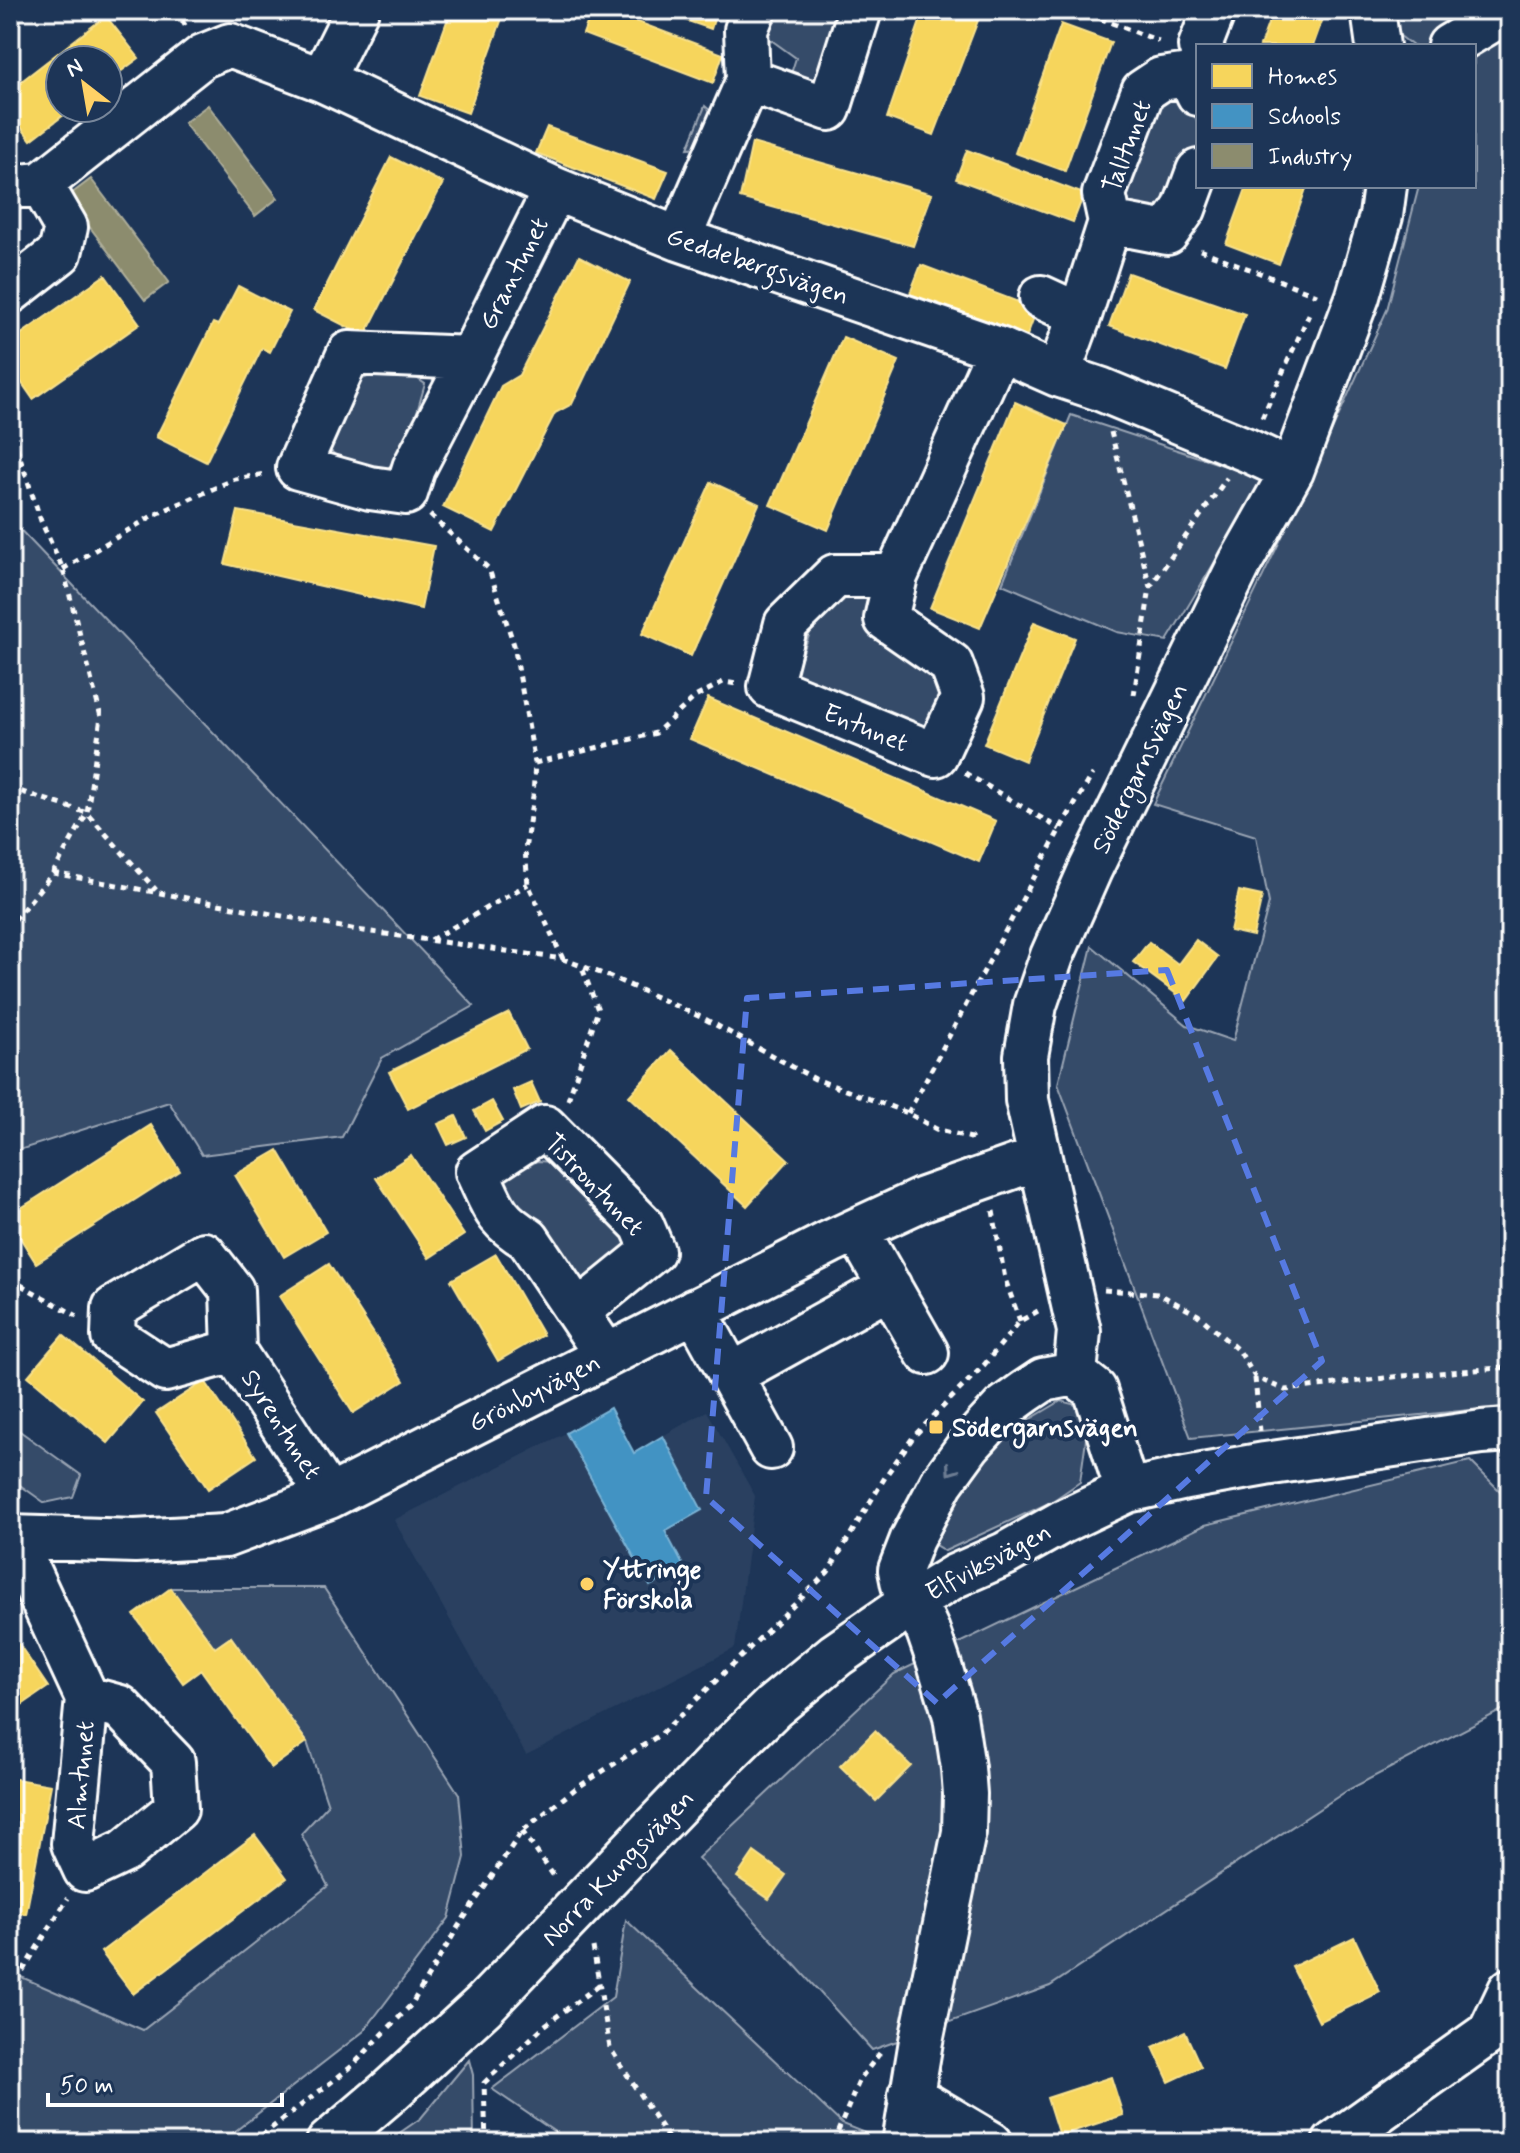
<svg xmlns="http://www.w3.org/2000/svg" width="1520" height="2153" viewBox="0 0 1520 2153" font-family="Mynerve,sans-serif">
  <rect width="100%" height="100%" fill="#1d3557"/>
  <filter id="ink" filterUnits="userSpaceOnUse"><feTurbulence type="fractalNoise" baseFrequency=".0125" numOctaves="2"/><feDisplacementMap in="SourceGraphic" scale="16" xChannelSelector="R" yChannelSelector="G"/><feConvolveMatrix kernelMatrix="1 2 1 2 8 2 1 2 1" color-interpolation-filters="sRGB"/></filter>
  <g filter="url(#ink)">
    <path fill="#2a4161" d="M610,1408L634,1452L707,1411L755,1496L735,1648L526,1755L394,1520L566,1433Z"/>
    <path fill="#364b69" stroke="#9aa5b4" stroke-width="2" d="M768,10H838L821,78L787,86L796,58L760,32Z
      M1390,10H1510V1406L1191,1438L1058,1084L1092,946L1187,1025L1233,1041L1269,903L1256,836L1153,804L1306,487L1387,310L1419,186H1474V46H1413L1395,32Z
      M1159,97L1173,98L1196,118L1198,125V148L1173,211L1161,218L1121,203Z
      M705,106L712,112L699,147L688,148Z
      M385,370L408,372L425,384L409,440L386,471L347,465L326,447L344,416L360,380Z
      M1071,415L1265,479L1167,641L1117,632L1002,584Z
      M10,519L474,1006L382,1058L342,1137L202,1155L169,1102L10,1153Z
      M871,585L947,681L930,729L916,731L809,690L795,674L818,611L828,593Z
      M537,1161L554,1162L640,1249L587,1294L562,1259L554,1238L544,1230L525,1227L502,1182Z
      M1061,1401L1080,1406L1088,1425L1080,1482L1051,1502L945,1551L930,1542L969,1478L1012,1430Z
      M10,1424L81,1475L73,1497L45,1503L10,1478Z
      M1470,1461L1510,1501V1706L1348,1790L1050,1986L872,2050L698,1858L894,1674L1205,1525Z
      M171,1588H324L459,1794L465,1857L449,1918L364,2031L220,2143H10V1972L143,2030L328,1886L301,1834L328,1805L307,1742L231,1637L215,1648Z
      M626,1920L842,2124L880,2139L879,2143H571L492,2089L613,1997Z
      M469,2060L473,2075L474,2143H385L421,2118Z"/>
    <path fill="#f6d55c" stroke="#f9e28d" stroke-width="2" d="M451,10H505L468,113L420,96Z
      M592,10H606L723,54L713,83L583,34Z
      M656,10H717L711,29Z
      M924,10H982L934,135L887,118Z
      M1273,10H1326L1313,46H1260Z
      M106,16L139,58L108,81V60H60V108H73L31,140L10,113V90Z
      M1061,24L1111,42L1065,171L1015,153Z
      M547,127L668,171L656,199L536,153Z
      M752,143L932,194L913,246L740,198Z
      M967,150L1084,194L1073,222L956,179Z
      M391,157L443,183L365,336L314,310Z
      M1247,186H1307L1279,264L1226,244Z
      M579,256L630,282L572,404L555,413L494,532L443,507L501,386L519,375Z
      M921,265L1037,309L1025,341L909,296Z
      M1128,273L1245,314L1225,369L1109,326Z
      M105,275L140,324L33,399L10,366V342Z
      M238,286L290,312L270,352L262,348L206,462L156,437L213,323L218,325Z
      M843,337L899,361L828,530L770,505Z
      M1015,402L1067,425L980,628L930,608Z
      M711,482L759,504L691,656L642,634Z
      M238,511L434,546L421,609L225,564Z
      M1034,622L1075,638L1025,761L984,744Z
      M708,698L996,821L979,862L690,739Z
      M1239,891L1262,896L1253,936L1230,931Z
      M1196,940L1218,957L1186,1001L1133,962L1149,942L1178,964Z
      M509,1013L527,1049L408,1109L389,1072Z
      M671,1050L789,1160L747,1206L629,1096Z
      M531,1082L540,1102L521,1110L513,1090Z
      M492,1101L503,1121L485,1131L474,1111Z
      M456,1116L466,1137L448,1145L438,1124Z
      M151,1125L180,1171L36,1263L10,1222V1215Z
      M278,1150L326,1232L284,1257L235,1175Z
      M411,1155L464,1235L429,1258L376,1178Z
      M496,1254L543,1335L498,1361L451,1280Z
      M329,1264L404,1381L353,1413L279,1296Z
      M63,1335L143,1402L108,1443L28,1376Z
      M205,1381L256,1457L208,1489L156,1413Z
      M171,1588L215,1648L231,1637L307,1742L271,1768L201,1670L183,1683L134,1615Z
      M10,1631L48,1687L10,1713Z
      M875,1731L911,1766L876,1801L840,1766Z
      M10,1778L51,1785L26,1914L10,1911Z
      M255,1835L287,1878L133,1994L101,1952Z
      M754,1852L786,1875L769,1899L737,1877Z
      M1354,1937L1380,1992L1319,2022L1292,1967Z
      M1185,2032L1201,2067L1169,2082L1153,2047Z
      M1111,2077L1123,2115L1059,2136L1047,2098Z"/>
    <path fill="#4393c3" stroke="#7bb3d5" stroke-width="2" d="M610,1408L634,1453L663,1436L702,1510L665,1531L684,1567L650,1586L566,1433Z"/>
    <path fill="#8c8c6e" stroke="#aeae9a" stroke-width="2" d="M208,105L278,198L255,216L184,123Z
      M91,179L169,282L145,300L67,197Z"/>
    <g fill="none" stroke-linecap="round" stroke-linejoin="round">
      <defs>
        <path id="minor" d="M1373,10L1378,46
          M1200,46L1214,10
          M1449,46L1509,10
          M322,80L357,10
          M748,80L829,109L860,10
          M10,187L41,184L203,56L230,45L322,80L555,189L679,239L999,349L1058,375L1100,389L1247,450L1292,471
          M1110,222L1167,233L1184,209L1198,171
          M679,239L748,80L746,30L754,10
          M10,292L60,253L66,227L41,184
          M1041,297L1080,315
          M471,358L414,468L406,493L370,488L298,468L349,353L471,358L555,189
          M1058,375L1080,315L1110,222L1104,194L1143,91L1161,79L1189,75L1198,94
          M896,576L886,619L951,664L963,697L936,755L770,687L786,624L835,576H896L999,349
          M857,1230L927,1353
          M695,1310L771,1448
          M578,1312L653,1251L642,1225L545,1127L477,1172C493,1206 494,1219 528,1239L606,1355
          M234,1351L232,1290L204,1254L114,1308L113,1336L165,1370L234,1351L329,1497
          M1075,1374L1079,1331L1027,1100L1026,1056L1035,1005L1052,956L1090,870L1240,563L1292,471L1358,296L1381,216L1385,186
          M1075,1374L1095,1390L1127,1491
          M731,1375L890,1287
          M10,1537L135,1541L225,1536L329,1497L830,1242L923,1199L1039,1158
          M13,1538L87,1698L73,1844L85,1870L125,1851L176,1809L173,1762L120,1707L87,1698
          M914,1601L955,1576L1005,1554L1062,1522L1127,1491L1186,1478L1265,1464L1482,1432L1510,1430
          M910,2095L991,2143
          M904,2143L921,2041L964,1832L965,1794L963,1768L955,1716L939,1663L928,1631L914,1601L903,1585L900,1570L912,1539L942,1482L969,1445L1003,1408L1025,1392L1043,1380L1075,1374
          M1334,2143L1490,2032L1510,1990"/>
        <path id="major" d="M329,2143L390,2091L483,2006L725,1754L773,1707L836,1655L914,1601"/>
      </defs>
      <use href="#minor" stroke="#fff" stroke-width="48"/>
      <use href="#major" stroke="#fff" stroke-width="50"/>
      <path stroke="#fff" stroke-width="5" stroke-dasharray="6 6" stroke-linecap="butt" d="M176,10L186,27
        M1078,10L1159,41
        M1200,250L1317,295
        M10,388L17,448L41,521L63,569L101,717L87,813L53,873L10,925
        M1262,418L1311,310
        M1111,432L1150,587
        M430,515L489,569L514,645L535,763
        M63,569L154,515L235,479L265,474
        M1134,695L1150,587L1227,478
        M965,773L1060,829
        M10,788L87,813L156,890
        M53,873L357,930L563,959L611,977L703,1018L815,1079L908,1113L936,1129L971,1138L974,1144
        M431,940L528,884
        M563,959L528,884L525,850L533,796L535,763L656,733L695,697L723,682L737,684
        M568,1100L598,1010L581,965
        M908,1113L1060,829L1093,774
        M993,1211L1005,1279L1020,1321
        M10,1279L77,1316
        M1104,1290L1159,1294L1198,1315L1240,1352L1255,1377L1285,1390L1402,1376L1510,1367
        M1255,1378L1260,1431
        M522,1831L556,1879
        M593,1947L610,2048L671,2143
        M10,1991L68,1898
        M252,2143L351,2067L411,2005L458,1927L522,1831L575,1789L661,1734L828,1572L887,1474L914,1436L984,1365L1020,1321L1038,1311
        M486,2143L484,2083L544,2026L599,1985
        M833,2143L860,2079L883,2049"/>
      <use href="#minor" stroke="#1d3557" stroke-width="42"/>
      <use href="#major" stroke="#1d3557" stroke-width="44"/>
    </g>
    <defs><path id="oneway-chevron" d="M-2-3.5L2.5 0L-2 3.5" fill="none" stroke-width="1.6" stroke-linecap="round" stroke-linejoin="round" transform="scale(2)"/></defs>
    <use stroke="#6c7c92" href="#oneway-chevron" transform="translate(951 1470) rotate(125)"/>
  </g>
  <path fill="none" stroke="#567ae2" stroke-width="6" stroke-dasharray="16 10" stroke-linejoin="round" d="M1167,970L1322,1361L937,1703L706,1497L747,998Z"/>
  <g fill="#ffd166" stroke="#1d3557" stroke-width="3">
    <rect x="928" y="1419" width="16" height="16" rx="4"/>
    <circle cx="587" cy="1584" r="8"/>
  </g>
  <g text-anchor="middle" stroke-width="8" stroke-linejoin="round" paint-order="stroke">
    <g font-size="26" fill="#fff" stroke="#1d3557">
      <text transform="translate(1126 146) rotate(-70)" y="9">Talltunet</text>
      <text transform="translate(758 265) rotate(19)" y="9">Geddebergsvägen</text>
      <text transform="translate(513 273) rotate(-63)" y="9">Grantunet</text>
      <text transform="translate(866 727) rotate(22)" y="9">Entunet</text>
      <text transform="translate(1139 768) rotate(-64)" y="9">Södergarnsvägen</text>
      <text transform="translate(595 1184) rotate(46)" y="9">Tistrontunet</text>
      <text transform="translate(534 1392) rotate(-27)" y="9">Grönbyvägen</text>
      <text transform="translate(282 1424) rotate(57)" y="9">Syrentunet</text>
      <text transform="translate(988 1561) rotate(-28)" y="9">Elfviksvägen</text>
      <text transform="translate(80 1775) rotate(-85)" y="9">Almtunet</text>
      <text transform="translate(617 1867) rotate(-46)" y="9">Norra Kungsvägen</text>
    </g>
    <g font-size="26" font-weight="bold" fill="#fff" stroke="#1d3557" text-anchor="start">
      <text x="952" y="1436">Södergarnsvägen</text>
      <text x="603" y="1578">Yttringe<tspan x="603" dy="30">Förskola</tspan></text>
    </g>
  </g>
  <rect width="1520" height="2153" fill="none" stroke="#1d3557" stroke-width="40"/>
  <rect x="20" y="20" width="1480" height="2113" fill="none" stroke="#fff" stroke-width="3" filter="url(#ink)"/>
  <rect x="1196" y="44" width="280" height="144" fill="#1d3557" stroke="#77869a" stroke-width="2"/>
  <rect x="1212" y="64" width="40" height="24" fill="#f6d55c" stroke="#77869a" stroke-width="2"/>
  <text x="1268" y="84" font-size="24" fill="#ffffff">Homes</text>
  <rect x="1212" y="104" width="40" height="24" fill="#4393c3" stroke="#77869a" stroke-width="2"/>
  <text x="1268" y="124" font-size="24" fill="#ffffff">Schools</text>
  <rect x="1212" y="144" width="40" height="24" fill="#8c8c6e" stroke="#77869a" stroke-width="2"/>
  <text x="1268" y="164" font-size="24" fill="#ffffff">Industry</text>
  <g transform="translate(84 84) rotate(329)"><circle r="38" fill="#1d3557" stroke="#77869a" stroke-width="2"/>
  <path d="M0-6L14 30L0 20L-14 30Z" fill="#ffd166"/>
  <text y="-12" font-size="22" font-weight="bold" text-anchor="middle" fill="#ffffff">N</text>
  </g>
  <path d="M48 2093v12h234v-12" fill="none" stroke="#ffffff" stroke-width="4"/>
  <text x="60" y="2093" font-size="24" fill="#ffffff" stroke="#1d3557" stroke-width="6" paint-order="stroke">50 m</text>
</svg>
